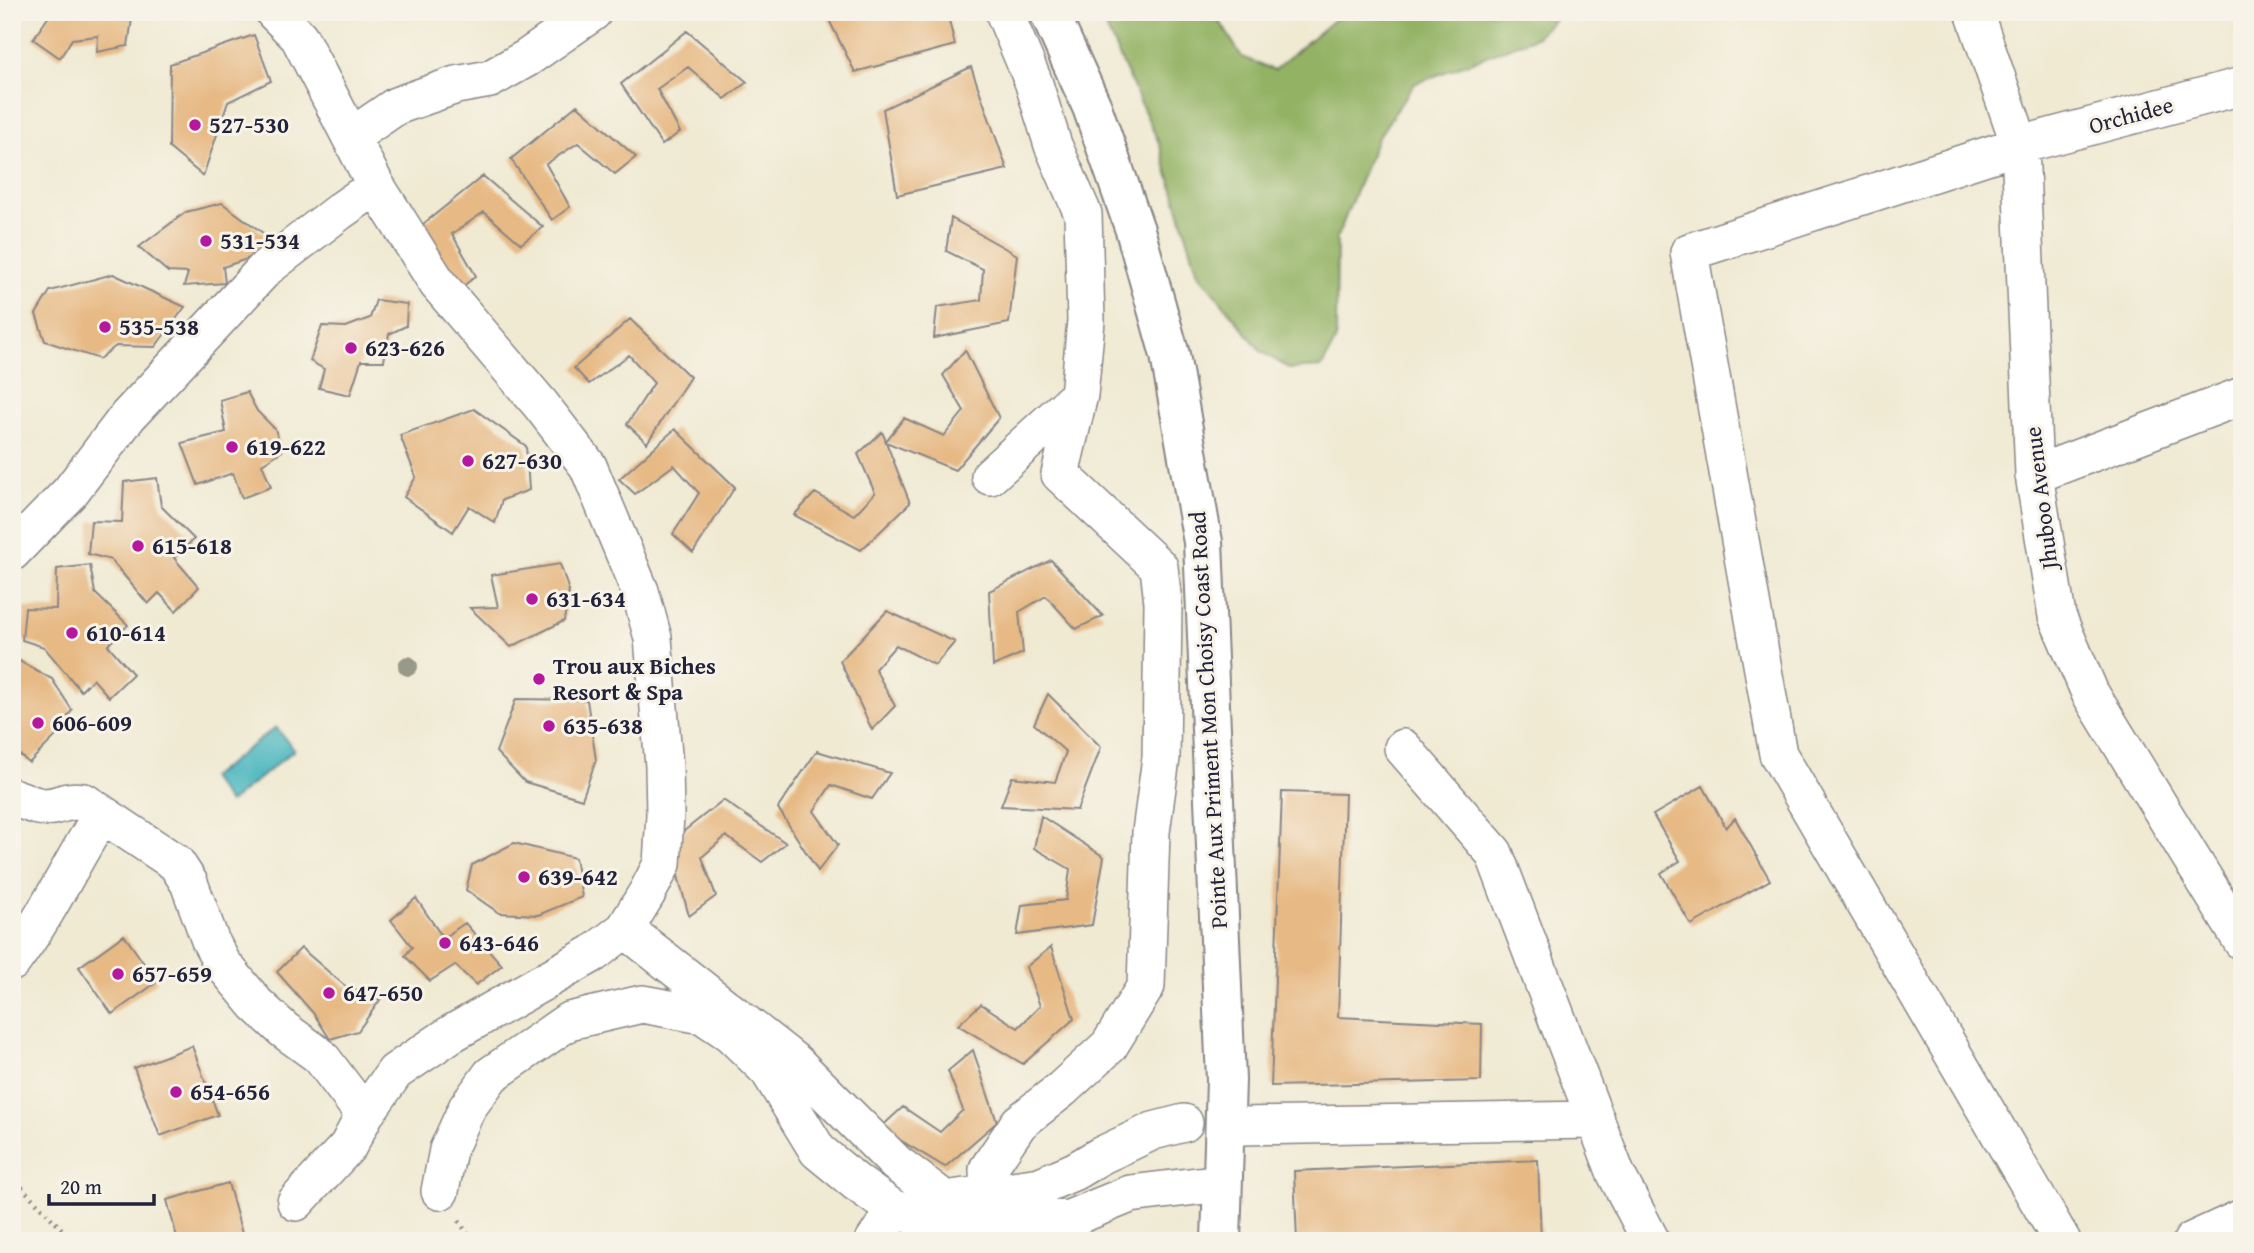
<svg xmlns="http://www.w3.org/2000/svg" width="2254" height="1253" viewBox="0 0 2254 1253" font-family="'Gentium Book Plus',serif">
  <rect width="100%" height="100%" fill="#f7f3e8"/>
  <filter id="ink" filterUnits="userSpaceOnUse"><feTurbulence type="fractalNoise" baseFrequency=".0143" numOctaves="2"/><feDisplacementMap in="SourceGraphic" scale="14" xChannelSelector="R" yChannelSelector="G"/><feConvolveMatrix kernelMatrix="1 2 1 2 8 2 1 2 1" color-interpolation-filters="sRGB"/></filter>
  <filter id="wash" filterUnits="userSpaceOnUse"><feTurbulence type="fractalNoise" baseFrequency=".00686" numOctaves="4" result="noise"/><feDisplacementMap in="SourceGraphic" scale="28" xChannelSelector="R" yChannelSelector="G"/><feGaussianBlur stdDeviation="1.57" result="paint"/><feColorMatrix in="noise" values="0 0 0 0 0 0 0 0 0 0 0 0 0 0 0 0 0 1.4 0 .05"/><feComposite in="paint" operator="in"/></filter>
  <g filter="url(#wash)">
    <rect width="100%" height="100%" fill="#f0ead3"/>
    <path fill="#93b264" stroke="#5a6a50" stroke-width="2" d="M1099,12H1214L1242,57L1274,70L1343,12H1562L1536,37L1414,84L1377,139L1337,238L1336,339L1322,367L1290,369L1261,351L1198,273L1159,143Z"/>
    <path fill="#46b5be" stroke="#346c7c" stroke-width="2" d="M276,727L294,750L229,803L210,778Z"/>
    <g id="blocks">
      <path fill="#e7ba85" d="M52,12H133L128,46L97,52L98,36L72,39L60,58L33,39Z
        M825,12H947L955,45L855,72Z
        M687,31L747,82L725,99L688,67L657,89L680,132L662,145L621,84Z
        M254,35L271,81L228,102L203,176L169,148L170,64Z
        M971,67L1007,169L897,195L883,109Z
        M577,105L636,157L615,174L578,143L546,164L570,207L552,220L511,159Z
        M483,176L543,227L521,244L484,212L452,234L476,276L458,290L417,229Z
        M222,203L267,236L259,255L223,267L225,283L184,286L188,273L168,272L139,247L186,212Z
        M951,218L1017,255L1009,323L934,338L937,307L981,300L983,269L946,251Z
        M113,274L185,307L155,347L116,346L99,359L45,341L36,314L50,291Z
        M376,300L407,304L406,326L389,334L384,361H361L350,395L319,388L324,369L310,361L322,326L346,327L370,318Z
        M630,319L690,377L647,443L627,424L654,383L629,355L589,384L574,368Z
        M965,350L999,418L955,470L886,442L910,503L861,550L794,515L815,493L854,515L875,493L858,454L882,432L886,441L904,418L944,436L964,411L943,375Z
        M247,392L257,411L275,429L282,451L262,464L271,487L242,498L233,473L198,485L182,443L226,432L220,400Z
        M474,409L526,446L529,490L502,500L495,523L469,506L453,532L404,497L416,477L400,435Z
        M675,429L735,487L693,553L673,534L699,493L674,465L635,494L619,479Z
        M157,478L161,506L194,539L174,558L199,587L176,611L159,593L148,604L111,560L88,554L91,521L122,522L124,482Z
        M1051,560L1103,616L1076,629L1046,596L1019,612L1023,653L993,666L989,591Z
        M560,564L569,591L564,621L511,647L470,608L498,607L491,575Z
        M90,565L95,593L128,625L108,645L133,674L109,697L93,679L81,691L44,647L22,640L25,608L56,609L57,569Z
        M887,611L955,642L935,665L896,645L875,669L895,706L872,730L840,661Z
        M14,658L52,679L72,710L56,736L29,763L12,748V659Z
        M1048,694L1101,747L1077,810L1001,806L1012,777L1055,782L1066,752L1034,724Z
        M516,699L587,700L596,760L582,799L525,782L496,752Z
        M817,751L890,773L872,799L831,785L814,811L838,845L818,871L778,808Z
        M1703,786L1726,828L1735,818L1770,880L1691,925L1661,873L1680,861L1653,815Z
        M1282,792L1345,794L1338,1017L1482,1024L1481,1081L1271,1086Z
        M723,800L786,843L762,862L726,836L702,857L716,896L689,916L669,843Z
        M1041,816L1104,857L1092,925L1017,935L1022,905L1066,900L1070,869L1034,848Z
        M514,843L575,858L582,897L538,915L499,913L466,890L472,865Z
        M416,898L443,938L465,923L502,965L476,985L455,965L430,981L405,956L412,947L391,920Z
        M124,935L157,982L112,1014L79,967Z
        M1051,947L1074,1019L1023,1064L958,1025L981,1004L1018,1028L1040,1006L1026,967Z
        M301,948L345,986L380,1000L358,1031L330,1039L314,1014L277,972Z
        M192,1046L218,1115L160,1136L134,1068Z
        M973,1050L997,1122L945,1167L880,1128L903,1107L940,1132L963,1110L948,1071Z
        M1538,1160L1541,1241H1297L1294,1171Z
        M228,1183L244,1241H178L167,1200Z"/>
    </g>
  </g>
  <g filter="url(#ink)">
    <use href="#blocks" fill-opacity="0" stroke="#898687" stroke-width="2"/>
    <g fill="none" stroke-linecap="round" stroke-linejoin="round">
      <defs>
        <path id="minor" d="M274,12L299,37L376,186L438,284L541,405L588,466L640,591L653,638L664,766L665,815L662,864L647,893L625,929L594,953L451,1034L395,1072L368,1110
          M1974,12L2020,145L2034,475L2057,616L2090,693L2242,941
          M351,137L396,106L456,85L490,79L527,58L593,12
          M2034,475L2242,396
          M990,476L1079,395
          M12,552L70,492L128,416L266,268L340,211L376,186
          M1403,748L1494,853L1616,1174L1651,1241
          M12,797C23,800 35,807 45,807C63,806 64,799 84,802L176,863L189,883L210,940L222,963L256,1004L284,1030L320,1056L357,1105
          M625,929L796,1063L896,1163L945,1200L1040,1186L1075,1171L1100,1156L1153,1131L1184,1123
          M12,962C47,916 71,863 102,814
          M1242,1126L1596,1120
          M440,1191L448,1150L467,1108L491,1075L569,1021L642,1004L703,1015L730,1033L769,1071L818,1151L857,1183L892,1208L938,1224L980,1226L1017,1220L1069,1219L1130,1194L1222,1183
          M989,1193L988,1169L1019,1123L1062,1089L1109,1046L1146,986L1151,832L1161,758L1163,603L1159,567L1060,474L1079,395L1086,321L1083,214L1053,145L1033,81L1004,12
          M296,1202L348,1146L364,1116
          M874,1241L887,1222L892,1208
          M2062,1241L1778,754L1689,252L2020,145L2242,86
          M2192,1241L2242,1218"/>
        <path id="major" d="M1049,12L1092,107L1135,230L1170,355L1203,542L1226,1080L1221,1241"/>
      </defs>
      <use href="#minor" stroke="#898687" stroke-width="40"/>
      <use href="#major" stroke="#898687" stroke-width="42"/>
      <path stroke="#898687" stroke-width="4.5" stroke-dasharray="2 5" stroke-linecap="butt" d="M12,1177L73,1241
        M459,1221L472,1241
        M269,1241L276,1232"/>
      <use href="#minor" stroke="#fff" stroke-width="37"/>
      <use href="#major" stroke="#fff" stroke-width="38"/>
    </g>
    <circle fill="#989989" cx="408" cy="666" r="10"/>
  </g>
  <g fill="#b5179e" stroke="#f7f3e8" stroke-width="2.5">
    <circle cx="195" cy="125" r="7"/>
    <circle cx="206" cy="241" r="7"/>
    <circle cx="105" cy="327" r="7"/>
    <circle cx="351" cy="348" r="7"/>
    <circle cx="232" cy="447" r="7"/>
    <circle cx="468" cy="461" r="7"/>
    <circle cx="138" cy="546" r="7"/>
    <circle cx="532" cy="599" r="7"/>
    <circle cx="72" cy="633" r="7"/>
    <circle cx="539" cy="679" r="7"/>
    <circle cx="38" cy="723" r="7"/>
    <circle cx="549" cy="726" r="7"/>
    <circle cx="524" cy="877" r="7"/>
    <circle cx="445" cy="943" r="7"/>
    <circle cx="118" cy="974" r="7"/>
    <circle cx="329" cy="993" r="7"/>
    <circle cx="176" cy="1092" r="7"/>
  </g>
  <g text-anchor="middle" stroke-width="6" stroke-linejoin="round" paint-order="stroke">
    <g font-size="23" fill="#22223b" stroke="#f7f3e8">
      <text transform="translate(2131 115) rotate(-15)" y="8">Orchidee</text>
      <text transform="translate(2041 498) rotate(-97)" y="8">Jhuboo Avenue</text>
      <text transform="translate(1208 720) rotate(-93)" y="8">Pointe Aux Priment Mon Choisy Coast Road</text>
    </g>
    <g font-size="23" font-weight="bold" fill="#22223b" stroke="#f7f3e8" text-anchor="start">
      <text x="209" y="133">527-530</text>
      <text x="220" y="249">531-534</text>
      <text x="119" y="335">535-538</text>
      <text x="365" y="356">623-626</text>
      <text x="246" y="455">619-622</text>
      <text x="482" y="469">627-630</text>
      <text x="152" y="554">615-618</text>
      <text x="546" y="607">631-634</text>
      <text x="86" y="641">610-614</text>
      <text x="553" y="674">Trou aux Biches<tspan x="553" dy="26">Resort &amp; Spa</tspan></text>
      <text x="52" y="731">606-609</text>
      <text x="563" y="734">635-638</text>
      <text x="538" y="885">639-642</text>
      <text x="459" y="951">643-646</text>
      <text x="132" y="982">657-659</text>
      <text x="343" y="1001">647-650</text>
      <text x="190" y="1100">654-656</text>
    </g>
  </g>
  <rect width="2254" height="1253" fill="none" stroke="#f7f3e8" stroke-width="42"/>
  <path d="M49 1194v10h105v-10" fill="none" stroke="#22223b" stroke-width="3.5"/>
  <text x="60" y="1194" font-size="21" fill="#22223b" stroke="#f7f3e8" stroke-width="5" paint-order="stroke">20 m</text>
</svg>
